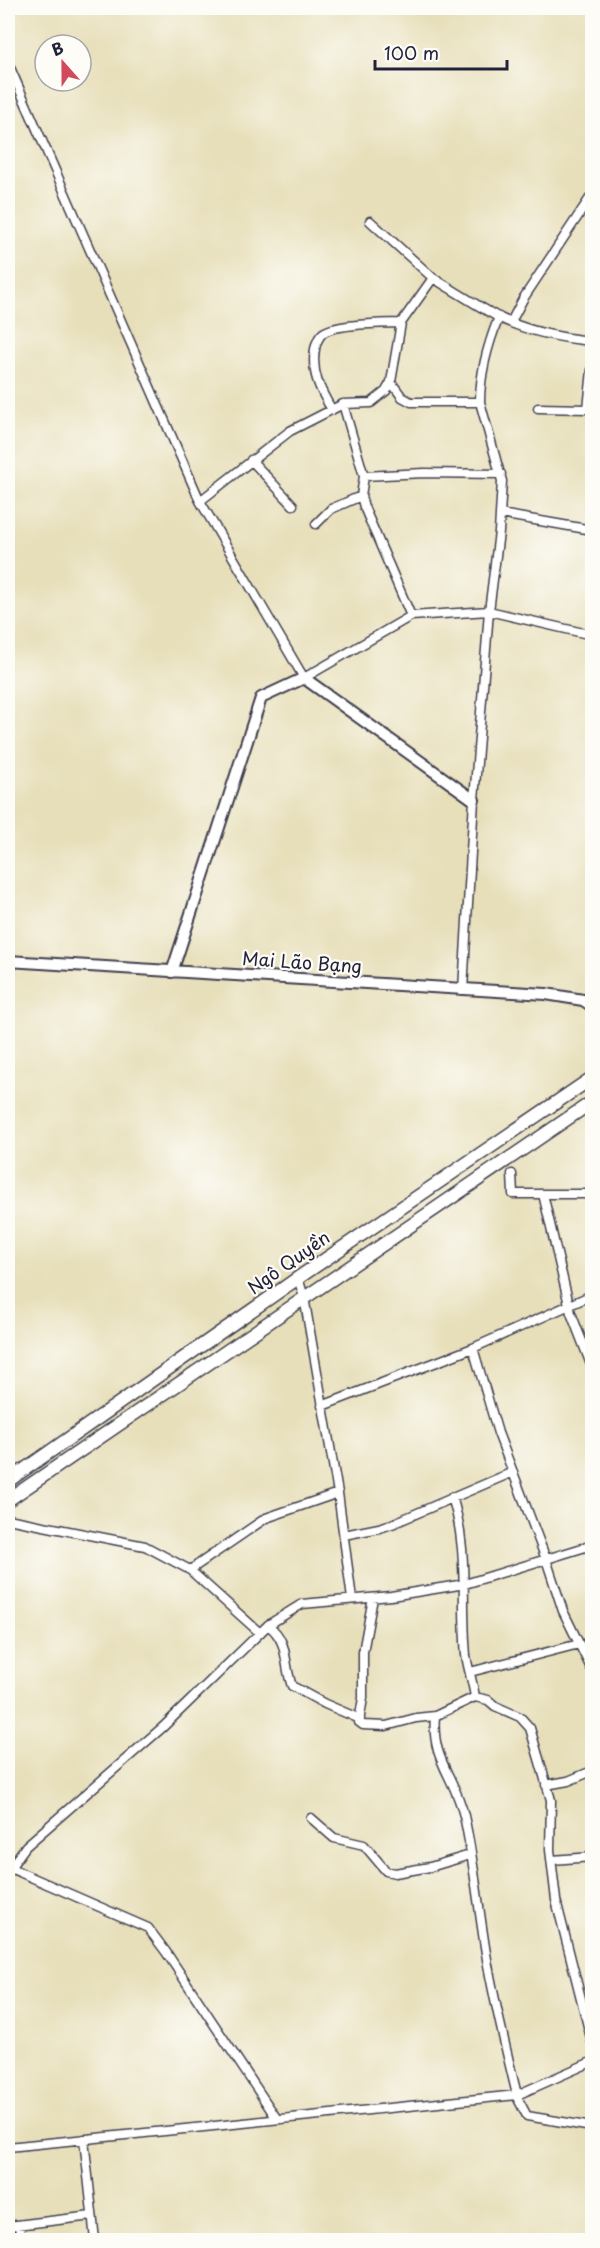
<svg xmlns="http://www.w3.org/2000/svg" width="600" height="2248" viewBox="0 0 600 2248" font-family="'Playpen Sans',sans-serif">
  <rect width="100%" height="100%" fill="#fdfcf7"/>
  <filter id="ink" filterUnits="userSpaceOnUse"><feTurbulence type="fractalNoise" baseFrequency=".0167" numOctaves="2"/><feDisplacementMap in="SourceGraphic" scale="12" xChannelSelector="R" yChannelSelector="G"/><feConvolveMatrix kernelMatrix="1 2 1 2 8 2 1 2 1" color-interpolation-filters="sRGB"/></filter>
  <filter id="wash" filterUnits="userSpaceOnUse"><feTurbulence type="fractalNoise" baseFrequency=".008" numOctaves="4" result="noise"/><feDisplacementMap in="SourceGraphic" scale="24" xChannelSelector="R" yChannelSelector="G"/><feGaussianBlur stdDeviation="1.35" result="paint"/><feColorMatrix in="noise" values="0 0 0 0 0 0 0 0 0 0 0 0 0 0 0 0 0 1.4 0 .05"/><feComposite in="paint" operator="in"/></filter>
  <g filter="url(#wash)">
    <rect width="100%" height="100%" fill="#e7dfba"/>
  </g>
  <g filter="url(#ink)">
    <g fill="none" stroke-linecap="round" stroke-linejoin="round">
      <defs>
        <path id="minor" d="M8,63L200,501L304,678L411,616
          M370,221L433,278
          M499,317C488,344 480,373 480,402L502,481L499,532L489,611L592,635
          M511,322L523,299L592,195
          M391,382L402,397L411,402H480
          M538,408L588,409L592,370
          M332,410C320,390 311,373 315,349C316,344 318,337 323,333C334,324 385,323 401,323
          M251,460L293,505
          M364,476L424,473L501,474
          M200,501L290,431L343,404
          M500,514L592,530
          M316,524L331,509L361,496
          M463,990L474,800L489,611L411,616L364,507L361,496L364,476L343,404L371,403L386,391L391,382L401,323L433,278C455,291 476,305 498,317C526,331 561,338 592,341
          M512,1174L513,1194H592
          M543,1194L571,1313L592,1367
          M298,1278L304,1297L338,1493L352,1599
          M592,1295L473,1348L498,1433L546,1559L563,1611L592,1670
          M322,1406L473,1348
          M452,1497C469,1549 461,1602 466,1655C468,1669 473,1683 475,1697L488,1700L495,1706L520,1717L530,1728L551,1800L550,1850L556,1900L592,2042
          M8,1519L145,1546L190,1570
          M344,1535L379,1528L392,1524L513,1472
          M373,1598L363,1652V1698L359,1722L363,1725L386,1726L416,1718L435,1716L475,1697
          M268,1625C290,1642 283,1663 292,1686L325,1704L360,1719
          M260,1633L190,1570L266,1518L338,1493
          M470,1672L579,1644
          M435,1716C431,1761 455,1776 464,1816C475,1865 479,1915 488,1965C496,2009 507,2054 518,2099L527,2116L592,2127
          M546,1785L568,1781L592,1771
          M311,1818L334,1838L364,1845L386,1871L395,1873L430,1867L470,1855
          M552,1860L592,1857
          M8,1867L148,1928L166,1952L277,2119
          M10,1868L26,1846L163,1727L268,1625L302,1604L391,1596L465,1584L592,1545
          M84,2139L95,2240
          M8,2147L517,2095L589,2063H592
          M19,2225L21,2240
          M8,2226L92,2216"/>
        <path id="tertiary" d="M8,961L546,994L583,1000L592,1006
          M172,972L261,698L304,678L474,800"/>
        <path id="secondary" d="M8,1481L298,1278L592,1078
          M8,1500L592,1102"/>
      </defs>
      <use href="#minor" stroke="#403e4e" stroke-width="11"/>
      <use href="#tertiary" stroke="#403e4e" stroke-width="14"/>
      <use href="#secondary" stroke="#403e4e" stroke-width="15"/>
      <use href="#minor" stroke="#fff" stroke-width="8"/>
      <use href="#tertiary" stroke="#fff" stroke-width="10"/>
      <use href="#secondary" stroke="#fff" stroke-width="12"/>
    </g>
  </g>
  <g text-anchor="middle" stroke-width="4.5" stroke-linejoin="round" paint-order="stroke">
    <g font-size="18" fill="#22223b" stroke="#fdfcf7">
      <text transform="translate(302 963) rotate(4)" y="6">Mai Lão Bạng</text>
      <text transform="translate(289 1263) rotate(-35)" y="6">Ngô Quyền</text>
    </g>
  </g>
  <rect width="600" height="2248" fill="none" stroke="#fdfcf7" stroke-width="30"/>
  <g transform="translate(63 63) rotate(339)"><circle r="28" fill="#fdfcf7" stroke="#a5a5ac" stroke-width="1.5"/>
  <path d="M0-4.5L10 22L0 15L-10 22Z" fill="#d1495b"/>
  <text y="-9" font-size="16" font-weight="bold" text-anchor="middle" fill="#22223b">B</text>
  </g>
  <path d="M375 60v9h132v-9" fill="none" stroke="#22223b" stroke-width="3"/>
  <text x="384" y="60" font-size="18" fill="#22223b" stroke="#fdfcf7" stroke-width="4.5" paint-order="stroke">100 m</text>
</svg>
